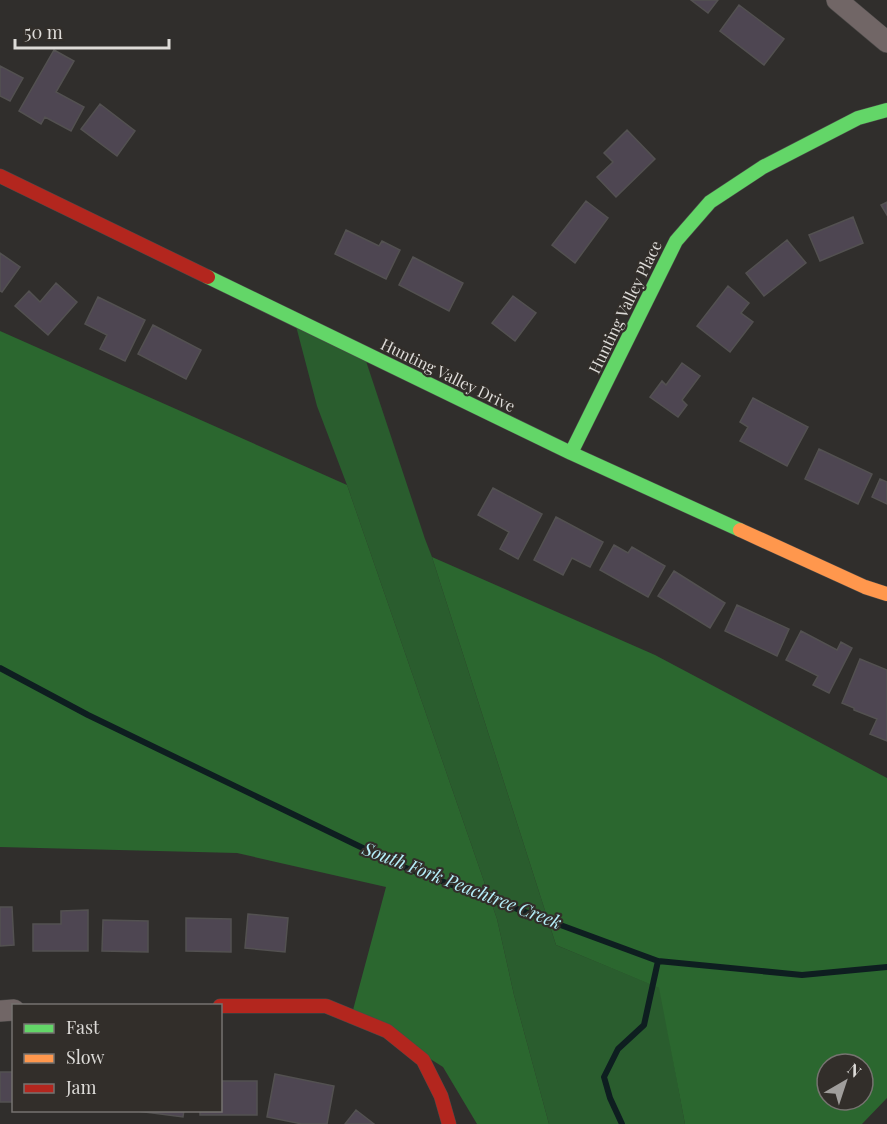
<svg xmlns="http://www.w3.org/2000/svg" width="887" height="1124" viewBox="0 0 887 1124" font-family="'Playfair Display',serif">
  <rect width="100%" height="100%" fill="#302e2c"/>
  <path fill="#2a5d2e" d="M296,326L366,361L425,539L432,557L556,945L660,988L685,1124H549L514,995L497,919L347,485L317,406Z"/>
  <path fill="#2b672f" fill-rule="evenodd" d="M0,331L347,485L497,919L514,995L549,1124H477L443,1067L353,1010L386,887L237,853L0,847Z
    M432,557L655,655L887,778V1098L862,1124H685L659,988L556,945ZM827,1064H863V1100H827Z"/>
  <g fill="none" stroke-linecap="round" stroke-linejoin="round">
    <path stroke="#0e1e20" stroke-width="6" d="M0,668L88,715L398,865L658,961L802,975L887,967
      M622,1124L610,1098L604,1077L618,1049L644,1025L658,961"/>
  </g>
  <path fill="#4e4652" stroke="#535151" stroke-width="1.5" d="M691,0H718L708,13Z
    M739,5L784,39L764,65L720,31Z
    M54,50L74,61L56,92L84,107L71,131L45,117L41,124L19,111Z
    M0,66L23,78L10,101L0,96Z
    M100,104L135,131L117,156L81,129Z
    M627,130L655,159L616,197L597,177L613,162L604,153Z
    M586,201L608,218L575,263L552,245Z
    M887,202V215L881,205Z
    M853,217L863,243L820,261L809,235Z
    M346,230L379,246L382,241L400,250L386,279L335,254Z
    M787,240L806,263L764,296L746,273Z
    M0,253L20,267L2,292L0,291Z
    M413,257L463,283L449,311L399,285Z
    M56,283L77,302L48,335L15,306L29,291L40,302Z
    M728,286L749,303L741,313L753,322L730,352L697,326Z
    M513,296L536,313L515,341L492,323Z
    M98,297L145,320L125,361L100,349L107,335L85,324Z
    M153,325L201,350L186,379L138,354Z
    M682,363L700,376L682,400L687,405L678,417L650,397L662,381L666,385Z
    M753,398L808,427L787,466L740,441L748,427L740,422Z
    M819,449L872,474L858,504L805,479Z
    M880,479L887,482V504L872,497Z
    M493,488L542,514L518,559L500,549L509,532L478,515Z
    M556,517L603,542L590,567L572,558L563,575L534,560Z
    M614,545L628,553L632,547L665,566L648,597L600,570Z
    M674,571L725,603L710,628L658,596Z
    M737,605L789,629L777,656L725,631Z
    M801,631L837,650L841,642L852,648L829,693L813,685L818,676L786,660Z
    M860,659L887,670V741L870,734L877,719L854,710V708L842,703Z
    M0,907H12L14,945L0,946Z
    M88,910V951H33V924H61V911Z
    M248,914L288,918L285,952L245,948Z
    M186,918L231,919V952L186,951Z
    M103,920L148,921V952L102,951Z
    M0,1072H14V1102H0Z
    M275,1074L334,1086L327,1124H302L267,1117Z
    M220,1081H257V1115H200V1110H220Z
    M129,1110H184L183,1117Z
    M356,1110L374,1124H345Z"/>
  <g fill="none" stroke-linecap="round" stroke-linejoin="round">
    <defs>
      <path id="street" d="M837,0L887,42
        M0,1011L14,1010"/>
      <path id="fast" d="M208,277L571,453L740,530
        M571,453L676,241L710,202L763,167L858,118L887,110"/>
      <path id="slow" d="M740,530L865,587L887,594"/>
      <path id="jam" d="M0,176L208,277
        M220,1006H326L387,1031L423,1060L441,1096L449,1124"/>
    </defs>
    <use href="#street" stroke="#4b4a48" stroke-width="22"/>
    <use href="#fast" stroke="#4b4a48" stroke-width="15"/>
    <use href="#slow" stroke="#4b4a48" stroke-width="15"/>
    <use href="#jam" stroke="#4b4a48" stroke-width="15"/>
    <use href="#street" stroke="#716666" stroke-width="21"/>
    <use href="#fast" stroke="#63d668" stroke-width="14"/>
    <use href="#slow" stroke="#ff974d" stroke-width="14"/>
    <use href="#jam" stroke="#b3261e" stroke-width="14"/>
  </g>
  <g text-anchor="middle" stroke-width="4.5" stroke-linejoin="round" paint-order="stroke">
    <g font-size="16" fill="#dddbd8" stroke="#322e2a">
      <text transform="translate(625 307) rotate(-64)" y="6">Hunting Valley Place</text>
      <text transform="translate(448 375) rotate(26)" y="6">Hunting Valley Drive</text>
    </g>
    <g font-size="18" font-style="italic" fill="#b6effa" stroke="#322e2a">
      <text transform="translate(462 886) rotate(21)" y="6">South Fork Peachtree Creek</text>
    </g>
  </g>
  <rect x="12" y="1004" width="210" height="108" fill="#322e2a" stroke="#767370" stroke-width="1.5"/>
  <rect x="24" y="1024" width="30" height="9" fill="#63d668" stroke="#767370" stroke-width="1.5"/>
  <text x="66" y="1034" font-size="18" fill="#dddbd8">Fast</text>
  <rect x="24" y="1054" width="30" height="9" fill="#ff974d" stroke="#767370" stroke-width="1.5"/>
  <text x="66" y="1064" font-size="18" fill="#dddbd8">Slow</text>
  <rect x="24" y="1084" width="30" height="9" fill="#b3261e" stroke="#767370" stroke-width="1.5"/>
  <text x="66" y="1094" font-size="18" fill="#dddbd8">Jam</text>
  <g transform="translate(845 1082) rotate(39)"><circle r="28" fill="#322e2a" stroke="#767370" stroke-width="1.5"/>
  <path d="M0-4.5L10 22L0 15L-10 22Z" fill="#a09e9c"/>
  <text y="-9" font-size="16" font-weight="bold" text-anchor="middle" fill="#dddbd8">N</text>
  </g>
  <path d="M15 39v9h154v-9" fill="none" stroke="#dddbd8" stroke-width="3"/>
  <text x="24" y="39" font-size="18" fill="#dddbd8" stroke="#322e2a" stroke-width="4.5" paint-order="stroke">50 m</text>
</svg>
